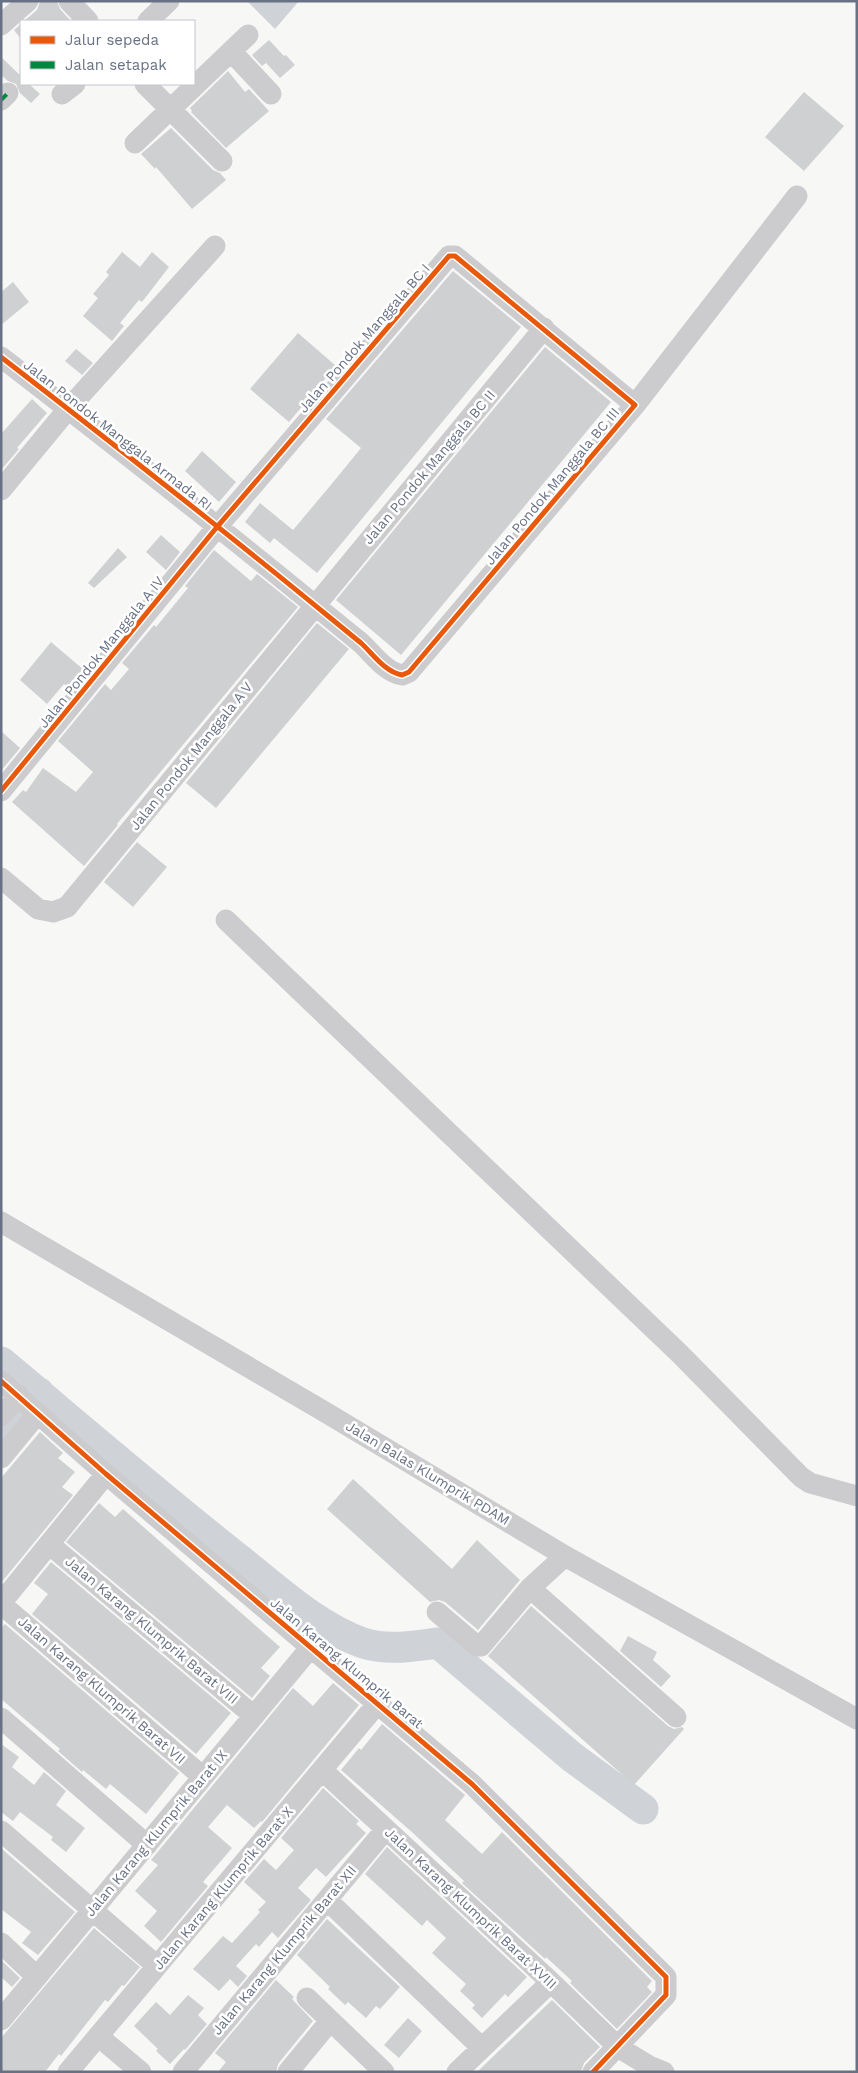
<svg xmlns="http://www.w3.org/2000/svg" width="858" height="2073" viewBox="0 0 858 2073" font-family="'Work Sans',sans-serif">
  <rect width="100%" height="100%" fill="#f7f7f6"/>
  <path fill="#cfd3d8" d="M247,1H299L275,29Z"/>
  <g fill="none" stroke-linecap="round" stroke-linejoin="round">
    <path stroke="#cfd3d8" stroke-width="31" d="M1,1362C81,1429 159,1496 241,1561C279,1591 316,1626 363,1643C388,1651 413,1646 438,1643L572,1757L643,1809
      M1,1437L39,1393"/>
  </g>
  <path fill="#cfd0d2" d="M40,1H57L60,9L71,21H24L37,10Z
    M21,24V39L14,30Z
    M269,40L284,56L286,55L295,65L280,78L266,63L262,66L252,55Z
    M1,57L21,76V84H29L40,94L31,103L20,93L16,84L8,81L1,75Z
    M228,71L245,92L249,89L269,111L226,148L191,112L192,111L190,108Z
    M804,92L844,126L804,171L765,137Z
    M171,128L213,170L220,173L226,180L192,209L156,167L155,169L141,154Z
    M122,252L140,267L152,252L169,267L142,302L139,300L120,323L124,326L112,341L83,316L98,298L93,294L109,275L106,272Z
    M453,271L521,327L317,573L274,538L270,543L245,522L260,503L293,530L330,486L361,448L326,419Z
    M13,282L29,302L1,325V292Z
    M298,333L336,366L289,422L250,389Z
    M545,347L611,402L401,655L336,600Z
    M76,349L93,363L82,375L65,361Z
    M32,399L47,413L17,448L19,449L1,470V434Z
    M202,451L236,482L219,502L185,471Z
    M161,535L180,552L166,570L146,552Z
    M118,548L127,557L94,588L88,583Z
    M214,550L251,581L257,574L298,607L117,824L118,825L84,866L12,802L23,790L26,792L43,768L76,792L93,772L58,741L105,684L111,690L129,669L122,663L154,625L156,627L188,588L185,586Z
    M317,623L349,649L216,808L186,783Z
    M51,642L84,670L69,688L64,684L47,704L20,680Z
    M1,731L20,748L1,771Z
    M137,842L167,867L133,907L104,882Z
    M40,1432L63,1453L58,1458L75,1472L62,1487L73,1495L1,1583V1478Z
    M353,1479L452,1569L477,1540L520,1580L478,1630L445,1602L439,1600L430,1602L327,1509Z
    M99,1503L115,1517L123,1509L280,1647L261,1668L270,1676L252,1698L66,1542Z
    M51,1562L231,1713L196,1754L32,1614L48,1594L34,1583Z
    M531,1606L668,1726L674,1729L682,1727L684,1729L634,1785L488,1656Z
    M5,1624L179,1773L146,1814L110,1784L106,1789L83,1770L82,1772L58,1751L60,1749L1,1699V1628Z
    M628,1636L657,1652L653,1660L671,1676L661,1687L620,1651Z
    M333,1683L359,1705L262,1822L261,1821L254,1828L227,1805L208,1827L232,1848L203,1882L208,1886L161,1942L144,1926L157,1911L135,1891L158,1865L151,1860L293,1688L313,1706Z
    M382,1724L465,1795L445,1820L482,1854L502,1832L652,1981L647,1987L652,1992L617,2029L570,1983L572,1981L546,1957L545,1959L462,1883L464,1881L413,1833L341,1770L359,1748L361,1750Z
    M1,1744L19,1757L12,1767L34,1785L44,1772L66,1791L56,1805L85,1828L66,1852L51,1840L53,1837L20,1812L13,1821L1,1812Z
    M323,1788L359,1821L356,1824L366,1833L326,1877L316,1868L298,1888L311,1900L278,1938L272,1932L259,1947L256,1944L236,1966L247,1976L238,1987L230,1979L219,1991L193,1969L223,1936L232,1943L260,1912L258,1910L266,1902L244,1882L264,1859L276,1870L294,1850L281,1838Z
    M387,1847L527,1977L508,1997L505,1994L482,2018L472,2008L475,2005L460,1991L466,1984L432,1953L446,1938L427,1920L422,1926L365,1874Z
    M1,1848L75,1912L38,1955L22,1943L31,1932L1,1909Z
    M327,1919L400,1987L380,2009L376,2006L366,2018L348,2002L345,2005L328,1989L330,1987L297,1955Z
    M94,1928L140,1967L124,1986L122,1985L108,2002L105,2000L61,2056L59,2054L45,2072H1V2038Z
    M1,1960L20,1978L12,1987L1,1977Z
    M276,1980L294,1997L292,1999L313,2021L278,2064L276,2072H218L226,2062L215,2053Z
    M188,1995L204,2008L198,2015L207,2024L185,2050L184,2049L170,2064L156,2051L158,2049L134,2026L156,2002L170,2015Z
    M552,2000L600,2047L584,2063L581,2072H477Z
    M408,2018L422,2031L399,2058L384,2045Z"/>
  <g fill="none" stroke-linecap="round" stroke-linejoin="round">
    <path stroke="#ccccce" stroke-width="21" d="M69,1L88,21
      M148,21L169,1
      M1,25L28,1
      M231,51L271,94
      M145,84L222,161
      M62,94L75,84
      M1,100L8,93
      M135,143L248,35
      M1,357C111,442 221,528 328,616C339,625 350,634 361,643C373,654 385,672 402,675L409,672L635,405L455,256H449L217,527L1,791
      M635,405L797,196
      M1,490L68,409L215,246
      M1,878L38,909L53,912L67,907L544,328
      M226,920L680,1354L801,1477L810,1483L857,1496
      M1,1222L325,1412L565,1556L857,1719
      M1,1381L106,1474L472,1784L666,1977V1995L593,2072
      M1,1416L19,1395
      M1,1458L38,1413
      M49,1544L254,1716
      M530,1588L676,1717
      M1,1603L106,1474
      M1,1604L203,1777
      M437,1612L477,1646H481L530,1588L565,1556
      M1,1718L147,1845
      M322,1770L551,1982L618,2047L649,2066L664,2072
      M1,1831L157,1966
      M327,1900L482,2048
      M1,1943L37,1977
      M307,1998L384,2072
      M1,2020L311,1647
      M98,2036L141,2072
      M68,2072L378,1703
      M183,2072L386,1829
      M288,2072L330,2021
      M457,2072L551,1982"/>
    <path stroke="#00873e" stroke-width="4" stroke-dasharray="8 4" stroke-linecap="butt" d="M1,100L8,93"/>
    <defs>
      <path id="cycleway" d="M1,357C111,442 221,528 328,616C339,625 350,634 361,643C373,654 385,672 402,675L409,672L635,405L455,256H449L217,527L1,791
        M1,1381L106,1474L472,1784L666,1977V1995L593,2072"/>
    </defs>
    <use href="#cycleway" stroke="#fff" stroke-width="8"/>
    <use href="#cycleway" stroke="#e8590c" stroke-width="5"/>
  </g>
  <g text-anchor="middle" stroke-width="5" stroke-linejoin="round" paint-order="stroke">
    <g font-size="14" fill="#697184" stroke="#fff">
      <text transform="translate(364 338) rotate(-49)" y="5">Jalan Pondok Manggala BC I</text>
      <text transform="translate(118 435) rotate(38)" y="5">Jalan Pondok Manggala Armada RI</text>
      <text transform="translate(429 467) rotate(-50)" y="5">Jalan Pondok Manggala BC II</text>
      <text transform="translate(552 486) rotate(-50)" y="5">Jalan Pondok Manggala BC III</text>
      <text transform="translate(101 652) rotate(-51)" y="5">Jalan Pondok Manggala A IV</text>
      <text transform="translate(191 756) rotate(-51)" y="5">Jalan Pondok Manggala A V</text>
      <text transform="translate(428 1473) rotate(31)" y="5">Jalan Balas Klumprik PDAM</text>
      <text transform="translate(152 1630) rotate(40)" y="5">Jalan Karang Klumprik Barat VIII</text>
      <text transform="translate(347 1663) rotate(40)" y="5">Jalan Karang Klumprik Barat</text>
      <text transform="translate(102 1690) rotate(41)" y="5">Jalan Karang Klumprik Barat VII</text>
      <text transform="translate(156 1833) rotate(-50)" y="5">Jalan Karang Klumprik Barat IX</text>
      <text transform="translate(223 1888) rotate(-50)" y="5">Jalan Karang Klumprik Barat X</text>
      <text transform="translate(471 1908) rotate(43)" y="5">Jalan Karang Klumprik Barat XVIII</text>
      <text transform="translate(284 1950) rotate(-50)" y="5">Jalan Karang Klumprik Barat XII</text>
    </g>
  </g>
  <rect width="858" height="2073" fill="none" stroke="#697184" stroke-width="5"/>
  <rect x="20" y="20" width="175" height="65" fill="#ffffff" stroke="#c3c6ce"/>
  <rect x="30" y="36" width="25" height="8" fill="#e8590c" stroke="#c3c6ce"/>
  <text x="65" y="45" font-size="15" fill="#697184">Jalur sepeda</text>
  <rect x="30" y="61" width="25" height="8" fill="#00873e" stroke="#c3c6ce"/>
  <text x="65" y="70" font-size="15" fill="#697184">Jalan setapak</text>
</svg>
